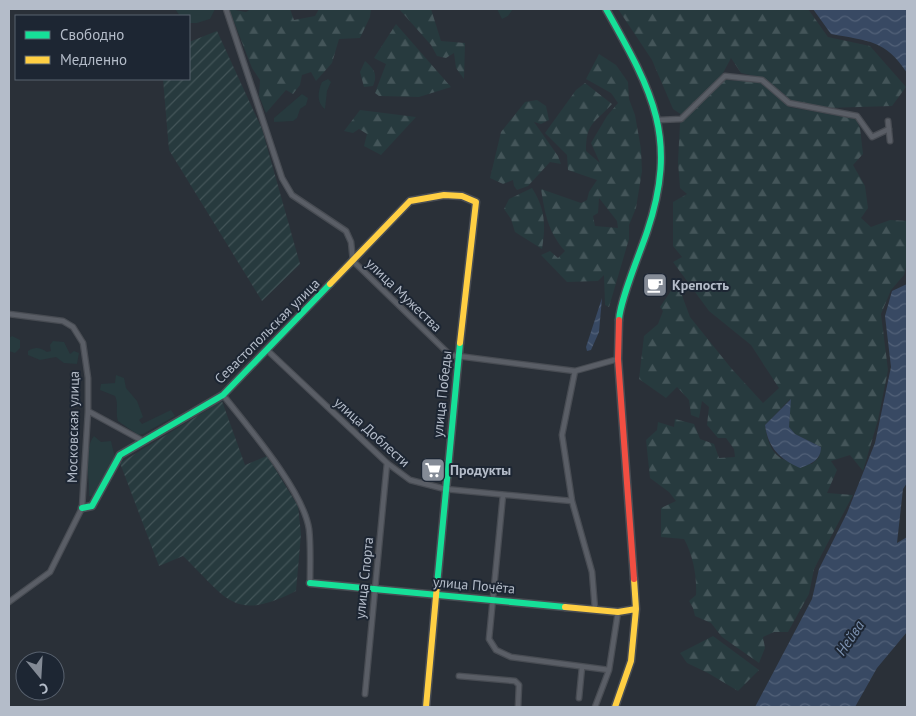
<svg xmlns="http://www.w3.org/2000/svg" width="916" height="716" viewBox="0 0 916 716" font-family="'PT Sans',sans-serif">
  <defs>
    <pattern id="forest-firs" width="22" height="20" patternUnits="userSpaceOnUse" patternTransform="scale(1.25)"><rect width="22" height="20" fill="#273a3e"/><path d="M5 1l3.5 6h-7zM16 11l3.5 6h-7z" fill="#445559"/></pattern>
    <pattern id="garden-furrows" width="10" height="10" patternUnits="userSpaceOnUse" patternTransform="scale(1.25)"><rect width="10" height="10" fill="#273a3e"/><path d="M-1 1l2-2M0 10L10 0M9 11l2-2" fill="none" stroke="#445559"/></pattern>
    <pattern id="water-waves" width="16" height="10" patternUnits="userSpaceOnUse" patternTransform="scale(1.25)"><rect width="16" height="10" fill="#384963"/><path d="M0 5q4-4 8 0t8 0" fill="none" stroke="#526178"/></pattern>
  </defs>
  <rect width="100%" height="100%" fill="#2a3038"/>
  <path fill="#273a3e" d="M175,9H215L210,19L197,23H189V16H180Z
    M497,9H513L508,16L502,19Z
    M328,79L331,82L327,91L325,109C316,102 318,91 322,82Z
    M302,94L308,98L306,105L300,109L297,118L293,121L274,122V118Z
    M12,336L20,340V348L15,353L9,351V338Z
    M53,341L64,342L70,354L74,351L79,353L77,364L64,363L56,357L40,360L28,355V351C36,346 40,348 47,352L51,351L50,345Z
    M116,375L124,378L126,388L137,401L143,417L139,420L142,424L171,410L175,416L143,434L138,435L118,421C115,412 119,404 115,396L100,390L101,384L115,383Z
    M94,436L101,442L111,441L115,458L93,497L89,496C90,479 83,450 94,436Z"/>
  <path fill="url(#forest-firs)" fill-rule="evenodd" d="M229,9L246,12L251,9H290L294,20L315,16L319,9H371L370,17L360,38L339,39L332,63L316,81L311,72L302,75L300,85L293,94L286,90L266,113L259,96L260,80L252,68Z
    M399,9H431L441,41L465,43L464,79L456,68L454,53L446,58L437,56L431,45Z
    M618,9H808L828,37L870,46L906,87L892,106L827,108L791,100L764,78L741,73L731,58L722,75L682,115L673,109L652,60Z
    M396,24L451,87L419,97L379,96L375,93L386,64L374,58Z
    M599,54L616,65L628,82L629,99L635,115L641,149L642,171L636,208L629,225V239L609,307L605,305L604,275L598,281L567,282L541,255L550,251L558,258L565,251C548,232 545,214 541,189L581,203L587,200L589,192L597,180L568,170L567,155L545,133L576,90L585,83L612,104C595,123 586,122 586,151L600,163L591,143L607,116L618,103L611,93L586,79ZM599,198L617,221L618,228L595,226L593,216L598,213Z
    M365,61C374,69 378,74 373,86L364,87L360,72Z
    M725,80L761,82L789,107L856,119L860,128L863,154L853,165L865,186L868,208L861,218L871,227L890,220L907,221V263L904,275L891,290L881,314L888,370L878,420L863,471L850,455L831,461L837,470L827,493L853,495L814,569L809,594L788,632H774L763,637L765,648L759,663L722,637L711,623L695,616L693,608L689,601L696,595C697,576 693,555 684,539L661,537V508L676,501L669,492L650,478L646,440L657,430L658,422L674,427L675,419L694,424L700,439L714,444L719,458L735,457L734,449L726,438H718L707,425L709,407L702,401L699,418L691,415L689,400L677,387L666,398L639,379L644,336L658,324L663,311L660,307L677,282L690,317L731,368L763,403L779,388L751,345L709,311L673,262L682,257L673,246V202L687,194L680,188L678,162L680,123ZM790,399L789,427L795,434L821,447L819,457L812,464C782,464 769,457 765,425Z
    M537,100L546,106L549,120L541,124L534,122L558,156L561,164L550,162L528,186L517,190L514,186L513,180L503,184L490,178L501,132L525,102Z
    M360,110L416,117L381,155L364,146L367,134L359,129L353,133L344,131Z
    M532,188C545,208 546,225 542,249L515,232L511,219L504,209L509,199Z
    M713,636L759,670L738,691L708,673L687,663L680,653Z"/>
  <path fill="url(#garden-furrows)" d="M217,31L262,129L300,264L262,301L169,150L163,79H189V42Z
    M222,401L245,465L267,456L298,506L301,534L296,591C233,623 227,598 183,556L159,566L120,463Z"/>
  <path fill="url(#water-waves)" d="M813,9H907V73C886,40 868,41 831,34Z
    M907,284V483L903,489L897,543L907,537V632L877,668L855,707H755L812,599L819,569L847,513L875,443L891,367L885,316L892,291Z
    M602,298L599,332L591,350L587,351L586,347Z
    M791,399L789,427L795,434L821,447C821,460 811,464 800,468C780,459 768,448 765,425Z"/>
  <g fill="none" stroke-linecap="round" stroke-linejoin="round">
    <defs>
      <path id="street" d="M226,9L282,178L292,195L346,231L351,242L353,261L450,355L575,371L618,359
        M659,120L681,119L725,76L762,80L789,103L857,116L872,137L889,129
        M888,121L890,141
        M9,314L63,321L73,327L83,343L88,378V411L82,508L50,572L9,602
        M267,350L387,463L410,480L445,489L572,501
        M575,371L562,435L572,501L592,572L595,609
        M223,395C248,427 303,490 309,529C311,546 310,565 310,583
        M88,411L143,441
        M503,495L489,639L496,650L511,657L609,670
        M459,676L515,681L519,685L518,707
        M365,694L387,463
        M579,698L582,667
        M595,707L609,670L618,612"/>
      <path id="fast" d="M606,9C652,91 679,137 647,232C640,253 620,300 619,320
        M82,508L92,506L120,455L223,395L330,284
        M310,583L565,607
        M437,585L460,343"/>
      <path id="slow" d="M330,284L410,201L444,195L462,196L476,202L460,343
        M565,607L618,612L636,609
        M426,707L437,585
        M615,707L631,661L636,609L634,579"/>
      <path id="jam" d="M619,320L618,359L634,579"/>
    </defs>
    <use href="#street" stroke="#484c53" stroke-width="7"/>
    <use href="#fast" stroke="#484c53" stroke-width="9"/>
    <use href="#slow" stroke="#484c53" stroke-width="9"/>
    <use href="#jam" stroke="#484c53" stroke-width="9"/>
    <use href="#street" stroke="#5a5e66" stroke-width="4.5"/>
    <use href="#fast" stroke="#16e098" stroke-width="6"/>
    <use href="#slow" stroke="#ffcf43" stroke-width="6"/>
    <use href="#jam" stroke="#f24e42" stroke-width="6"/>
  </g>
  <defs>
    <symbol id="cafe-square" viewBox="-11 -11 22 22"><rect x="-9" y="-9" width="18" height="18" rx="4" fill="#848b96" stroke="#1d2633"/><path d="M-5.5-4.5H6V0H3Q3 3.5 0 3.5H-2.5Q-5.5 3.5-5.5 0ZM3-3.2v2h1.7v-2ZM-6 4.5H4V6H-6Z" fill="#fff"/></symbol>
    <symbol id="supermarket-square" viewBox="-11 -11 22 22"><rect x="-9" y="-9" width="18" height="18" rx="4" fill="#848b96" stroke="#1d2633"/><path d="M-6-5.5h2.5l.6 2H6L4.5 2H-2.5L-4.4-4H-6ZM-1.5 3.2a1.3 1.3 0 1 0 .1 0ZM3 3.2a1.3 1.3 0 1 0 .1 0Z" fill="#fff"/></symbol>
  </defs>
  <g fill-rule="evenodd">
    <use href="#cafe-square" x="641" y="271" width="28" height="28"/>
    <use href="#supermarket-square" x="419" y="456" width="28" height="28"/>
  </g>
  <g text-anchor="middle" stroke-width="4" stroke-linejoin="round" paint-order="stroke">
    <g font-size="14" font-weight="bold" fill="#b4bcc9" stroke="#1d2633" text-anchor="start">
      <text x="672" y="290">Крепость</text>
      <text x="450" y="475">Продукты</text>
    </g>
    <g font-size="14" fill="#b4bcc9" stroke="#1d2633">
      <text transform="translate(404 295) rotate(44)" y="5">улица Мужества</text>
      <text transform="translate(267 331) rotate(-45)" y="5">Севастопольская улица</text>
      <text transform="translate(442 394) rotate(-84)" y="5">улица Победы</text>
      <text transform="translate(73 427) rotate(-89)" y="5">Московская улица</text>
      <text transform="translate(372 432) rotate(42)" y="5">улица Доблести</text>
      <text transform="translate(364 578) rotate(-84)" y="5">улица Спорта</text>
      <text transform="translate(474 585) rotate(5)" y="5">улица Почёта</text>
    </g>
    <g font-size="15" font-style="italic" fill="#7c92b1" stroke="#1d2633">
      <text transform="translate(850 638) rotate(-56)" y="5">Нейва</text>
    </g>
  </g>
  <rect width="916" height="716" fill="none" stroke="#b4bcc9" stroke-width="20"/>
  <rect x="15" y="15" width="175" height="65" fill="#1d2633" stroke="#59626f"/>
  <rect x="25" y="31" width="25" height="8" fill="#16e098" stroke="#59626f"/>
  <text x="60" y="40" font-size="15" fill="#b4bcc9">Свободно</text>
  <rect x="25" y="56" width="25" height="8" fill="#ffcf43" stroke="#59626f"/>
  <text x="60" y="65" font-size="15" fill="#b4bcc9">Медленно</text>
  <g transform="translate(40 676) rotate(162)"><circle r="24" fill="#1d2633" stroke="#59626f"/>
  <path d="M0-4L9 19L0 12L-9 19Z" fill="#848b96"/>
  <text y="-8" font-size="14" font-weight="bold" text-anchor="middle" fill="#b4bcc9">С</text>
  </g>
</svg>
